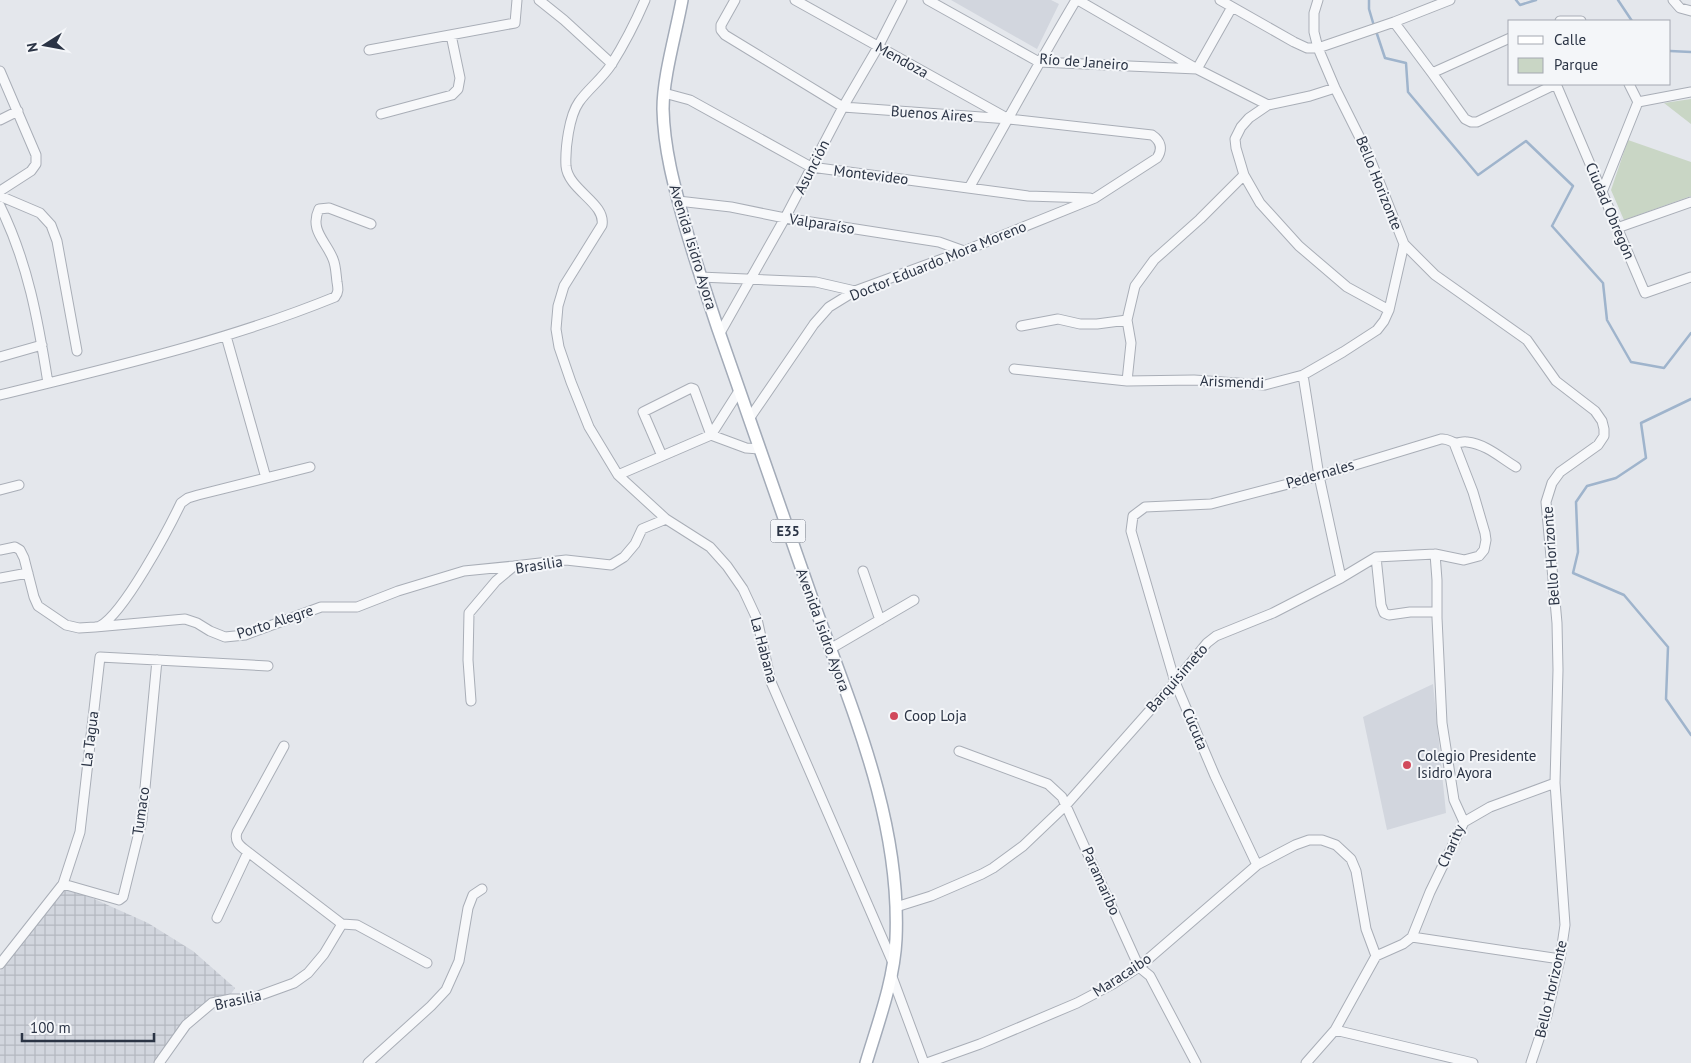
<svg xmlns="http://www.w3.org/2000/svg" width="1691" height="1063" viewBox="0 0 1691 1063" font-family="'PT Sans',sans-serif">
  <defs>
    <pattern id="industrial-grid" width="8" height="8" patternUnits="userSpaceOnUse" patternTransform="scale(1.25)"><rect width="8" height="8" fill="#d2d6de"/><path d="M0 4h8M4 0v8" fill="none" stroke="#b4b8c0"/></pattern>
  </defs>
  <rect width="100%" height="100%" fill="#e4e7ec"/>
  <path fill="#d2d6de" d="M951,0H1051L1059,4L1037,49Z
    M1433,684L1446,813L1387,830L1363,717Z"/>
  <path fill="url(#industrial-grid)" d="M63,885L148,923L193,951L235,988L231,994L211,1001L156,1063H0V971Z"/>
  <path fill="#c9d6c5" d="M1691,99V124L1664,103Z
    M1628,140L1691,162V196L1624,220L1611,190Z"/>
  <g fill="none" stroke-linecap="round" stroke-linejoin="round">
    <path stroke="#9fb4cc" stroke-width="2.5" d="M1369,0V9L1374,26
      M1516,0L1520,5L1536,0
      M1618,0L1632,21
      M1376,31L1385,58L1406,63L1408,92L1478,175L1526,141L1573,186L1552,226L1603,283L1607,320L1631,362L1664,368L1691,333
      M1670,51L1691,52
      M1691,399L1641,423L1646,458L1616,478L1587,486L1576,502L1578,552L1573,573L1624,595L1668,647L1666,699L1691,735"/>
    <defs>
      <path id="minor" d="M539,0L564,20L612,64
        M645,0C636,21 623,46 611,65C601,80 588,89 579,102C569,116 565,149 566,166C568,190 606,203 602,225L564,286L558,306L556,329L559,347L571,382L589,427L618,475L666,519L710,547L727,566L743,589L757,619L771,682L893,963
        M735,0L721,25V30L725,35L843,107L1009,119L1152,135C1161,141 1163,149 1157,158L1095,198L964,251L855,291L829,307L814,324L749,419
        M795,0L1005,117
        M928,0L1039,62L1197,69
        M1078,0L1197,69L1268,105
        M1220,0L1294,42L1307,48H1318L1394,22L1450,0
        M1318,0L1314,13V32L1318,48L1335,88L1369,156L1404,244L1435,275L1527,340L1556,381L1595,411L1602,421L1604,429V436L1598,445L1560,472L1552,483L1546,502L1557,623L1558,670L1555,783L1565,925L1560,959L1547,1015L1531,1063
        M1673,0L1680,8L1691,11
        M1560,21H1581
        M1394,22L1432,73L1465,119L1471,122H1477L1556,84
        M369,50L515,23L517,0
        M1197,69L1232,7
        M0,71L36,155V164L31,171L0,191
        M1432,73L1510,38
        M1556,84L1645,293L1691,277
        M1629,84L1638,102
        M1335,88L1310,96L1268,105L1249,118L1241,127L1235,139L1236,148L1244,175L1260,203L1299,246L1347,287L1389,310
        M664,93L690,100L811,167L1028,196L1090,198
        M1638,102L1691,92
        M381,114L452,95L458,89L460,78L451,35
        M0,120L18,111
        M969,188C1005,125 1039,62 1076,0
        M1602,192L1638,102
        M0,196L40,213L51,225L57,241L77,351
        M678,201L731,207L785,218L939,242L964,251
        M0,206C28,263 38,320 48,383
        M1617,228L1691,202
        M700,277L816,282L855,291
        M1021,326L1058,319L1080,324H1097L1127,320
        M720,333L785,218L843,107L878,47L902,0
        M226,336L266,478
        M0,357L42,345
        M1014,369L1127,381L1194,380L1265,385L1303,375L1343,352L1377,330L1384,321L1389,310L1404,244
        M1303,375L1319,476L1341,578
        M1127,381L1131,343L1127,320L1135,286L1154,260L1200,219L1244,175
        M0,395C113,367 227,341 335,297C339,292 338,288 337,282C336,275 336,266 333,259C326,241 309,230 319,209L329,208L371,224
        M711,435L739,391
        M662,456L643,412L691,388L694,389L711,435
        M618,475L711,435L746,448L759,449
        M0,490L19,485
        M0,550L15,547L20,550L24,558L34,597L38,606L66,625L79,628L95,627L185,619L197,623L210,631L225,637L245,635L321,607H357L398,591L464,571L514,566
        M1435,554L1437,580V618L1442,723L1454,800L1464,822
        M1376,557L1381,605L1384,613L1389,615L1410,612H1437
        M863,571L880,620
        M0,578L28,573
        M100,626C124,613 168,530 181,503L188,498L198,495L310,467
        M830,649L914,600
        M471,701L468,660L469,613L496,581L514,566L566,560L611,565L624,557L635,544L642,529L666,519
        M959,751L1048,784L1062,797L1139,967L1150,976L1196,1063
        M1464,822L1490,807L1555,783
        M248,852L342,924
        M1257,865L1215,776L1175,682L1131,531L1133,516L1145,507L1211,504L1319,476L1441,439C1448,438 1450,442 1456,443C1459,443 1464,441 1467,442C1486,444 1501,458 1516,467
        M63,884L119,900L123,897L142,820L157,660
        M896,907L931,896L982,874L993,868L1023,846L1066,805L1175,682L1207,643L1216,636L1273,613L1341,578L1376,557L1435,554L1464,560L1479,556L1484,550L1486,540L1485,533L1473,492L1454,443
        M217,918L248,852C240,846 234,842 237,832L284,746
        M342,924L357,925L427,963
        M1412,937L1560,959
        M0,964L63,884L80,832L100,657L268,666
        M891,974L924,1063
        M1335,1030L1473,1063
        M159,1063L186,1025L212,1003L231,999H250L294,983L308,973L324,954L342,924
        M368,1063L431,1006L446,990L459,961L468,908L473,895L482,889
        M927,1063L980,1044L1077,1003L1113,984L1139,967L1257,865L1295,845L1309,840H1322L1336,845L1351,859L1356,871L1366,929L1376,956
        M1306,1063L1335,1030L1376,956L1403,944L1412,937L1430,892L1464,822"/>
      <path id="major" d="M682,0C676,33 663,77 663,109C664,151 675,189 686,229C696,263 707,296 718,329C750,422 782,515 815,607C854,714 901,823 896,939C894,981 878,1023 866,1063"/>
    </defs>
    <use href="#minor" stroke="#a9aeb7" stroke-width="11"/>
    <use href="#major" stroke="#a3abb8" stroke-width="14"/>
    <use href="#minor" stroke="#f7f8fa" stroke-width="9"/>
    <use href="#major" stroke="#fff" stroke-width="11"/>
  </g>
  <g fill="#d1495b" stroke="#f4f6f9" stroke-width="2">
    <circle cx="894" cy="716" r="5"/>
    <circle cx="1407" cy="765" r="5"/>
  </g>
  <g text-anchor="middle" stroke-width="4" stroke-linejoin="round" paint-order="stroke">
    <rect fill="#f4f6f9" stroke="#676e7b" stroke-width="1" x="770.5" y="519.5" width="35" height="23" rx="4"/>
    <g font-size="14" font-weight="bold" fill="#2b3445">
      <text x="788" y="536">E35</text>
    </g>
    <g font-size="15" fill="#2b3445" stroke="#f4f6f9">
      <text transform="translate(902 60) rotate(29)" y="5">Mendoza</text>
      <text transform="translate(1084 62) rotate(4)" y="5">Río de Janeiro</text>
      <text transform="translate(932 114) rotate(4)" y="5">Buenos Aires</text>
      <text transform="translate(812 167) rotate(-63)" y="5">Asunción</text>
      <text transform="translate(871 175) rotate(7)" y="5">Montevideo</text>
      <text transform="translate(1379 183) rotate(68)" y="5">Bello Horizonte</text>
      <text transform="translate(1610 211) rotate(67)" y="5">Ciudad Obregón</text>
      <text transform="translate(822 224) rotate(9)" y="5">Valparaíso</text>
      <text transform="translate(693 247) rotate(73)" y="5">Avenida Isidro Ayora</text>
      <text transform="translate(938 261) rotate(-22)" y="5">Doctor Eduardo Mora Moreno</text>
      <text transform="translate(1232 382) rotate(2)" y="5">Arismendi</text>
      <text transform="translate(1320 474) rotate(-16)" y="5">Pedernales</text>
      <text transform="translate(1551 556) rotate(-94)" y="5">Bello Horizonte</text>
      <text transform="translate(539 565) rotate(-9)" y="5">Brasilia</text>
      <text transform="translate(275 622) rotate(-18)" y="5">Porto Alegre</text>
      <text transform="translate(823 630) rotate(70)" y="5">Avenida Isidro Ayora</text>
      <text transform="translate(764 650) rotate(75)" y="5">La Habana</text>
      <text transform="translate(1177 678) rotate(-49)" y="5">Barquisimeto</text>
      <text transform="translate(1195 729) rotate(67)" y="5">Cúcuta</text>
      <text transform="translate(90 739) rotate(-83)" y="5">La Tagua</text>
      <text transform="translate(141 811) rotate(-82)" y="5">Tumaco</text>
      <text transform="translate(1451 846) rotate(-66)" y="5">Charity</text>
      <text transform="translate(1101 881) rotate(66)" y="5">Paramaribo</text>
      <text transform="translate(1122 975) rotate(-33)" y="5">Maracaibo</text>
      <text transform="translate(1551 989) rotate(-77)" y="5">Bello Horizonte</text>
      <text transform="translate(238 1000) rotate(-13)" y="5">Brasilia</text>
    </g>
    <g font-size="15" fill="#2b3445" stroke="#f4f6f9" text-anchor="start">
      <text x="904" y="721">Coop Loja</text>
      <text x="1417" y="761">Colegio Presidente<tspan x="1417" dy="17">Isidro Ayora</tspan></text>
    </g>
  </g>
  <rect x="1508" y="20" width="162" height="65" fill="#f4f6f9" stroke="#a4a8b1"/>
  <rect x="1518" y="36" width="25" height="8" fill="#ffffff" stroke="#a4a8b1"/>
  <text x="1554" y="45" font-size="15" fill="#2b3445">Calle</text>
  <rect x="1518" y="58" width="25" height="15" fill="#c9d6c5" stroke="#a4a8b1"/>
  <text x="1554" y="70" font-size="15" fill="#2b3445">Parque</text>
  <g transform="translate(45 45) rotate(259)" stroke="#f4f6f9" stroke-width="4" paint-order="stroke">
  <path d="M0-4L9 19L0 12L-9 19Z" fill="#2b3445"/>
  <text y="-8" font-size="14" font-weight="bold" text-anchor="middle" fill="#2b3445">N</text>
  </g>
  <path d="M22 1033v8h132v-8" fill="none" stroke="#2b3445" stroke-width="2.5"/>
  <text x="30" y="1033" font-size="15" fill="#2b3445" stroke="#f4f6f9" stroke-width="4" paint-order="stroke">100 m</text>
</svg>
